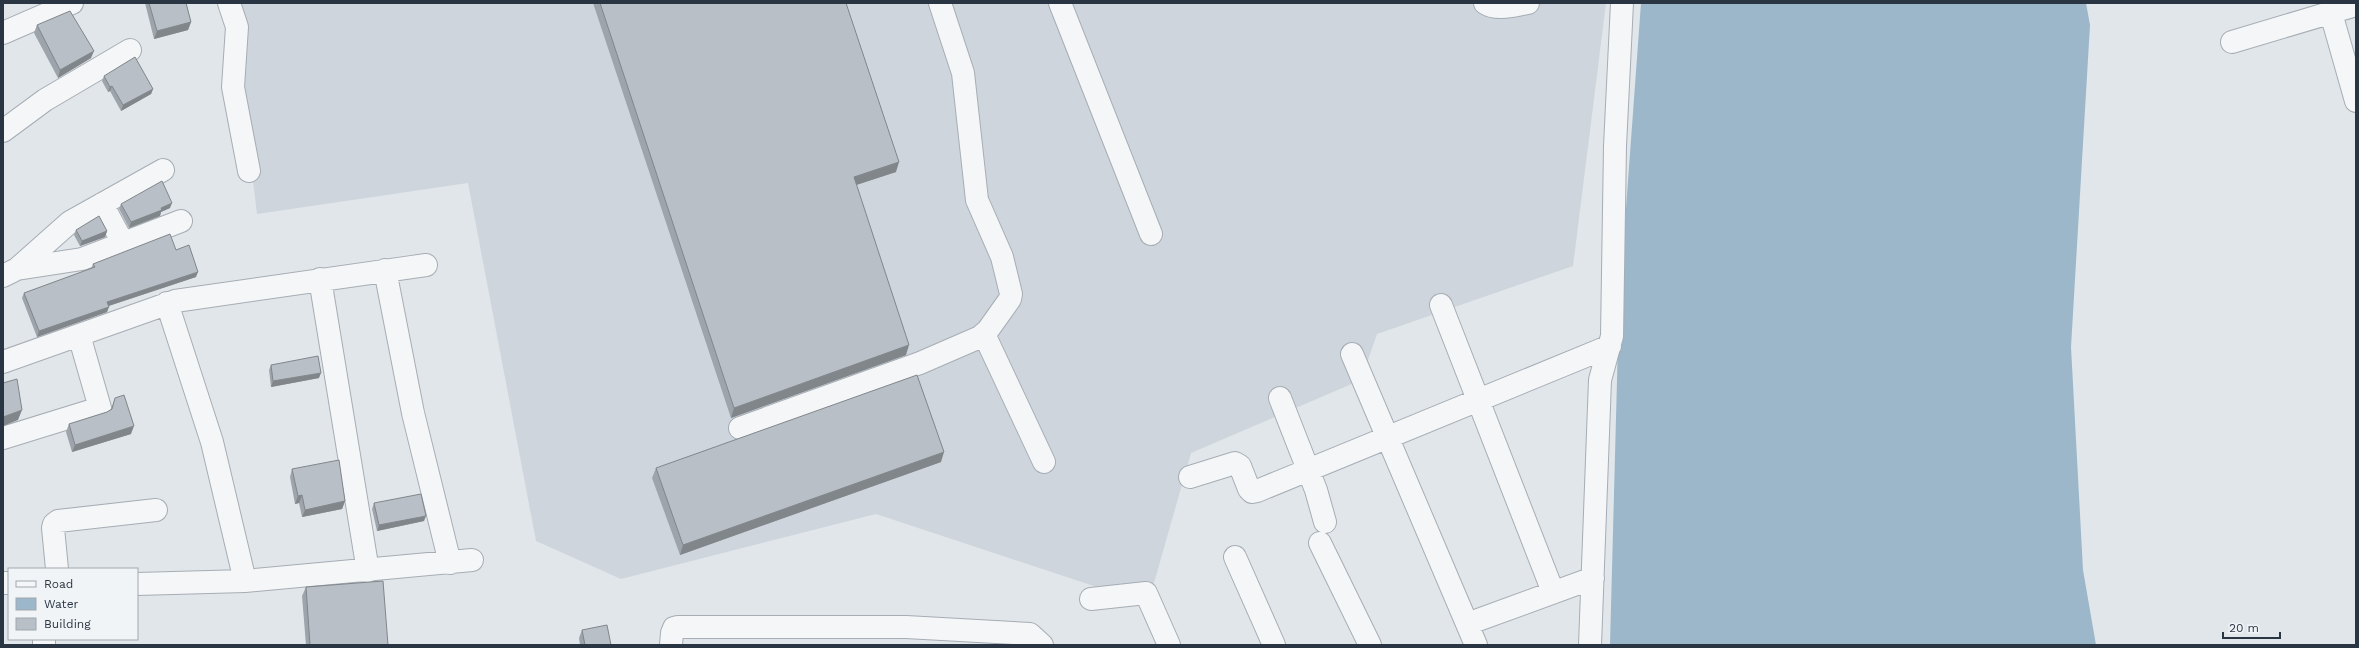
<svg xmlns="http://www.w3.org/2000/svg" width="2359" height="648" viewBox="0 0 2359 648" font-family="'Work Sans',sans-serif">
  <rect width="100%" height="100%" fill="#e1e6ea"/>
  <path fill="#cfd5dc" d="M231,3H1606L1573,266L1377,334L1361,380L1191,453L1148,604L876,514L621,579L536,541L468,183L257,214Z"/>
  <path fill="#9cb7ca" d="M1641,3H2086L2090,25L2071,347L2083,570L2096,645H1610L1619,304Z"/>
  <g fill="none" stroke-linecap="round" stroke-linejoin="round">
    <defs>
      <path id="minor" d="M229,3L237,27L233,87L249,171
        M1060,3L1151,234
        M1485,3C1497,11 1515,5 1528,3
        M2331,13L2356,101
        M3,33L72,3
        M2232,42L2356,5
        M3,131L45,100L130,50
        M102,204L123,243
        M17,269L82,259L181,221
        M385,270L413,413L450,563
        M3,276L17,269L70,222L163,170
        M320,279L368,571
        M167,303L212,442L245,581
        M1441,305L1553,592
        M984,334L1044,462
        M1352,354L1476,645
        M3,362L175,301L426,265
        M1280,398L1316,490L1325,522
        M740,428L920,363L980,337L988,330L1010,299L1011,294L1002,257L977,200L963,73L940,3
        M3,438L100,408L79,335
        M1190,477L1235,463L1240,466L1249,489L1252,492L1257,491L1610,346
        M1320,543L1370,645
        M1235,557L1274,645
        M57,569L53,528L54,524L58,521L156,510
        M3,583H9
        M137,584L245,581L472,560
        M1091,599L1146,593L1169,645
        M1467,624L1593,578
        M44,645V639
        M671,645L672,633L674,628L678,627H906L1030,634L1042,645
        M1590,645L1600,380L1612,336L1615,146L1622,3"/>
    </defs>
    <use href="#minor" stroke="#a6adb4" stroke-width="24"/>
    <use href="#minor" stroke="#f4f6f8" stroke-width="22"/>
  </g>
  <path fill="#9ea4ab" d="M145,3H186L191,22L188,30L154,39Z
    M593,3H846L896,172L856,185L906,355L731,418Z
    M37,25L91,58L58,78L34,33Z
    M104,76L153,89L151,94L121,111L110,91L108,92L102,81Z
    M121,204L170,208L161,212L160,216L129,228L119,209Z
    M76,230L107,231L105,237L80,246L74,235Z
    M176,250L196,277L109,306L107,312L37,337L22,298L24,293L91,269L93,264Z
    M271,365L319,378L271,387L269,370Z
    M115,398L131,434L72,452L66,432L69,424L107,412L111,409Z
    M941,462L680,555L652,478L656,468Z
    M292,469L345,501L342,509L302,517L299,503L295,504L290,477Z
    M374,503L424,521L377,531L372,509Z
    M306,587L388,645H306L302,596Z
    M582,630L611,645H580L579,638Z"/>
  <path fill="#81868b" d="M191,22L188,30L154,39L157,31Z
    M94,51L91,58L58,78L60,70Z
    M112,86L110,91L108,92L110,87Z
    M153,89L151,94L121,111L123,105Z
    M899,162L896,172L850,187L854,177Z
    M172,203L170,208L161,212L160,216L129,228L131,222Z
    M107,231L105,237L80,246L82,241Z
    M198,272L196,277L105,307L107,302Z
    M109,307L107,312L37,337L39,331Z
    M909,345L906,355L731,418L734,408Z
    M321,373L319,378L271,387L273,381Z
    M22,410L18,420L3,426V417Z
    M134,426L131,434L72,452L75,445Z
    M944,452L941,462L680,555L683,545Z
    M302,495L299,503L295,504L298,496Z
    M345,501L342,509L302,517L305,510Z
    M426,516L424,521L377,531L379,525Z"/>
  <path fill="#b8bfc7" stroke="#81868b" d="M149,3H186L191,22L157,31Z
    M600,3H846L899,162L854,177L909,345L734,408Z
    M70,11L94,51L60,70L37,25Z
    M135,57L153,89L123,105L112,86L110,87L104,76Z
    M162,181L172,203L161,208L162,210L131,222L121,204Z
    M99,216L107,231L82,241L76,230Z
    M170,234L176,250L189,245L198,272L107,302L109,307L39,331L24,293L95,267L93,264Z
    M318,356L321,373L273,381L271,365Z
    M917,375L944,452L683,545L656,468Z
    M17,379L22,410L3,417V383Z
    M124,395L134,426L75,445L69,424L107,412L112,409L115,398Z
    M339,460L345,501L305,510L302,495L298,496L292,469Z
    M421,494L426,516L379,525L374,503Z
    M383,581L388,645H310L306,587Z
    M607,625L611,645H585L582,630Z"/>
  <rect width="2359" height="648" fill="none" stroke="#293542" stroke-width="8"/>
  <rect x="8" y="568" width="130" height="72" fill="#f1f4f7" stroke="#a1a8af"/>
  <rect x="16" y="581" width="20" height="6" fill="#f4f6f8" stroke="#a1a8af"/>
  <text x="44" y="588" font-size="12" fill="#293542">Road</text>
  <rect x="16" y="598" width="20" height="12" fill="#9cb7ca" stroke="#a1a8af"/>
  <text x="44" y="608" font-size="12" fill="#293542">Water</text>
  <rect x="16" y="618" width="20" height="12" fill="#b8bfc7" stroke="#a1a8af"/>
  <text x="44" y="628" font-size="12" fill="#293542">Building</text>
  <path d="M2223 632v6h57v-6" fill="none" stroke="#293542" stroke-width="2"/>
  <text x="2229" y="632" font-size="12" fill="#293542" stroke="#f1f4f7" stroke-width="3" paint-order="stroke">20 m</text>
</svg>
